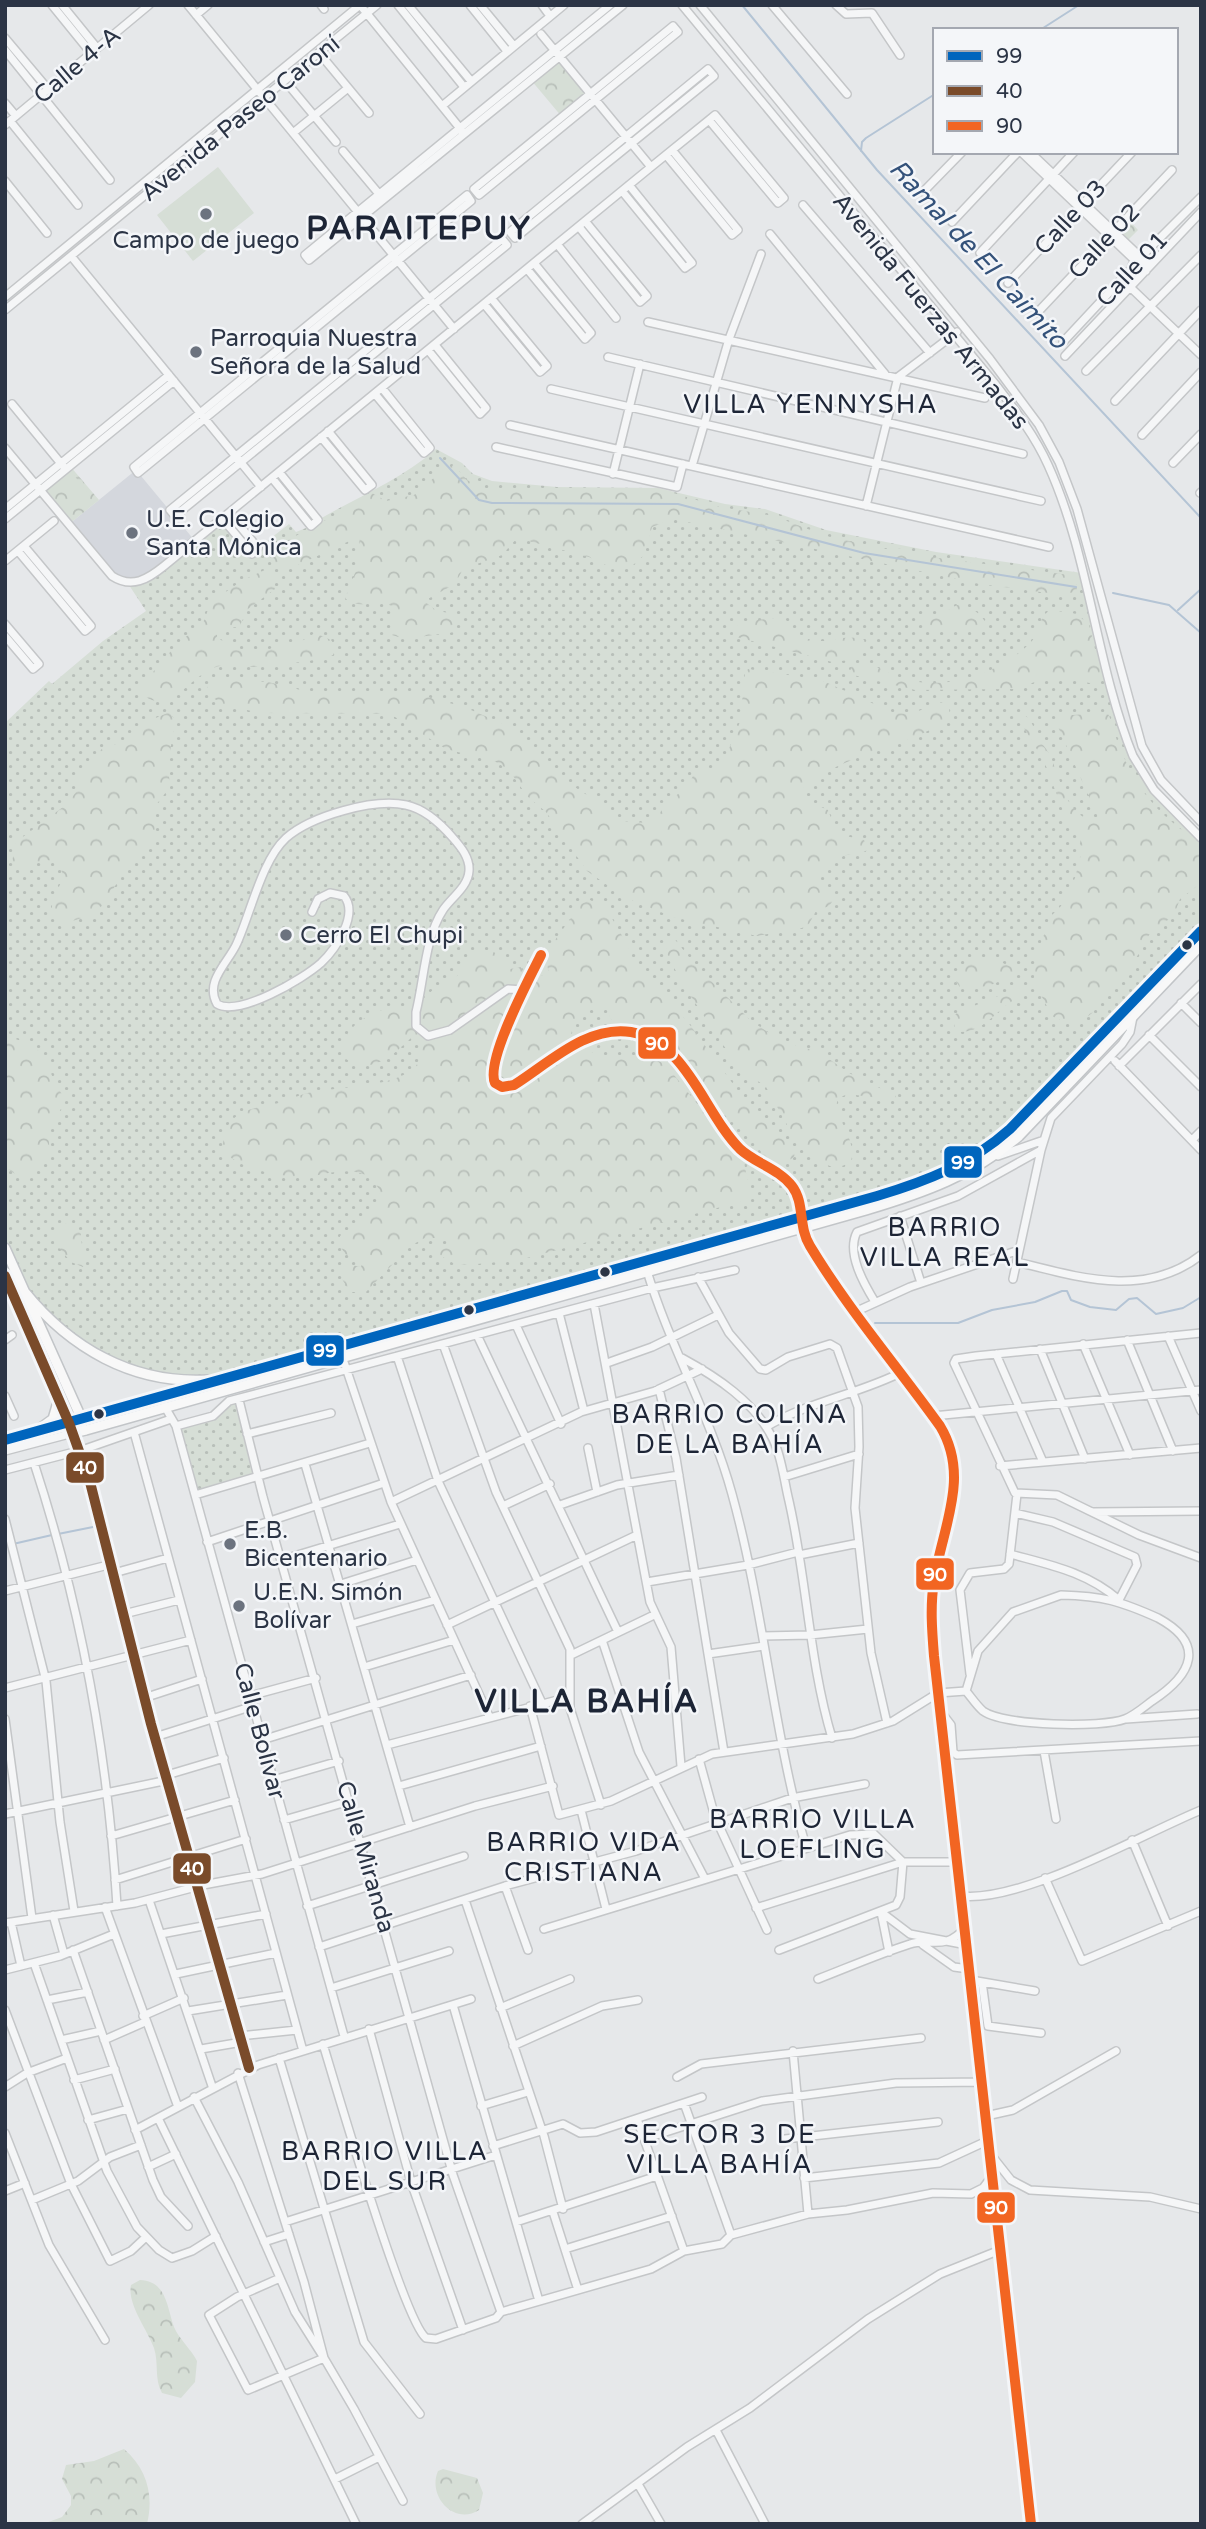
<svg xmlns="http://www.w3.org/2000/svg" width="1206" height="2529" viewBox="0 0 1206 2529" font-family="'Varela Round',sans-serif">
  <defs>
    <pattern id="grass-dots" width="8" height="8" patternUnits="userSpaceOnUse" patternTransform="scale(1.75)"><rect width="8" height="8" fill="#d6ded6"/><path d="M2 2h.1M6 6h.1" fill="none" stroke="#b8bfb9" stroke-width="1.8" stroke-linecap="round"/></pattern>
    <pattern id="forest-crowns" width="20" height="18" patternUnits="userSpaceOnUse" patternTransform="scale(1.75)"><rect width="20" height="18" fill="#d6ded6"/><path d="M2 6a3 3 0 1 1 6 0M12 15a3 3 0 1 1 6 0" fill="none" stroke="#b8bfb9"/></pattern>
  </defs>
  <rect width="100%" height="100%" fill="#e6e8ea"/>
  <path fill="#d4d7dd" d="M136,470L195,541L152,575L121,581L68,525Z"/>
  <path fill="url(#grass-dots)" d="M708,69L714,76L515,238L510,232Z
    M436,449L462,463L473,474L492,481L557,487L658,488L725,504L765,509L826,530L936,552L1082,573L1112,685L1143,775L1201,838V931L1022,1117L947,1172L211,1379L184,1380L106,1360L39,1309L5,1248V723L49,681L52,684L103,641L146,611L127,582L143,581L229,513L258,548L289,524L296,532L311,526L272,478L279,472L318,520C357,497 401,480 436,449Z
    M239,1400L258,1477L195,1495L176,1426L213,1416L226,1403Z"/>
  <path fill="url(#forest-crowns)" d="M560,56L591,94L562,117L531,80Z
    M1128,219L1138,230L1128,240L1118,230Z
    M454,465L467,480L490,492L645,489L670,492L720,507L774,516L826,536L886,549L903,548L931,557L1069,575L1076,579L1077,591L1063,595L980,584L673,519L652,527L644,555L632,566L610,567L589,557L517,538L502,555L463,569L455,584L424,601L437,611L456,614L454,632L405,639L392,635L394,607C378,598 357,611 345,598L357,568L360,536L283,572L275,567L269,555L286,541L337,514L366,494L372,493L386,501L414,495L443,470Z
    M70,466L99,500L68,525L40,490Z
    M267,569L275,579V589L248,609L239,627L223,628L217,633V637L235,650L256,652L300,642L315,633L331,640L336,647L333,655C327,660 261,667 249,667C239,667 226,663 216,667C190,675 167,721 139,691L141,686L177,644L203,623L211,602L243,580Z
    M957,605C972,606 984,615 989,630L987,632L930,628L918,623V619L938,616Z
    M1050,610L1077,614L1089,625L1100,669L1099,680L1090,683L1048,677L1016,689L915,690L853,675L850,671L852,666L863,662C879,667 892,676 908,680C950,690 1002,673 1032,641C1041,631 1037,619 1050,610Z
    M783,617C789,622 791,630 798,634C822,651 840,631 864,640L866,647L849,660L832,662L733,636L734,629L740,622Z
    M748,669L821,680L894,713L910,714L943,702L949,708L950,718C902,751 848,751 804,787L802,796L805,800L828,810L833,823L832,833L864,840L868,849C861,855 856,853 847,855C836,857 822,870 816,880L835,898L829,906L816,911L809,924L802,928L757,936L673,917L626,898L587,871L546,812L527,796L509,770L496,762L446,749L395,717L384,714L261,713L224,705L207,694V687L214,679L268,682L309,692L413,693L464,707L515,729L567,782L613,812L621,821L647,823L656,819L667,802L685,789L696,771L721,768L740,722L745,673Z
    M170,712L175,721L168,764L170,787L156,805L154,842L128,865L104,904L91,915L63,924L56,922C40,896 76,883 56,861L46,860L19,868L12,862L16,842L67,804L76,792L77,782L87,763L104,747L128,741L145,728L146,722Z
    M1104,713L1109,715C1120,756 1138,794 1172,822C1182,831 1192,836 1201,847V883L1180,899L1174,915L1149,935L1129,971L1092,1013L1082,1021L1064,1022L1052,1016L1034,982L1035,961L1050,917L1061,906L1075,878L1081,854L1080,836L1078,829L1065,816L1044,761L1019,720L1023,714C1031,719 1034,727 1037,736C1040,743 1046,747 1049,754C1063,781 1062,812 1096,823L1098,817L1055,720L1057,716Z
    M590,900L606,908L628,946L635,966L658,986L690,1025L757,1117L784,1137L795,1152L794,1157L783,1164C768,1161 759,1154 755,1139L721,1112L690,1062L649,1025L613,1024L607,1009L588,1010L575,1019L568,1046L615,1058L648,1055L666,1065L744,1162L749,1188L748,1194L740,1202L519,1260L467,1265L455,1264L434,1252L437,1245L448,1244L447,1238H425L410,1246L366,1292H350L342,1279V1263L361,1267L363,1260L345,1254L339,1244L340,1236C359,1221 377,1218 380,1191L372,1178C353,1167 333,1172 314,1176C291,1180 235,1170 223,1149C223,1108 254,1109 283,1102C290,1100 297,1096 304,1094C334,1086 391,1089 414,1068C422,1061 421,1047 417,1038H411C394,1054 370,1077 346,1059C334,1033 367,1012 390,1008C397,1006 404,1009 412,1009L435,988L455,979L470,958L481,952H494L510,969L521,967L526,978L549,974L545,954L581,904Z
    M673,937L696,966L750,1020L781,1041L819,1052L849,1073L896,1096L894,1100L848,1094L838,1098C831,1115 858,1138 851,1161C841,1169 832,1169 822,1162L790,1130L766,1087L738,1067L682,983L667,954L666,940Z
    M973,961H998L1014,968L1015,975L988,986L961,989L956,981L961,970Z
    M1015,989H1021L1022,996C998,1005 988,1032 959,1032L955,1029L953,1017L957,1013Z
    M5,1032C13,1042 26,1039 35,1047C49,1061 52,1082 64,1097L63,1105L48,1133L50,1153L47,1159L21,1178L5,1167Z
    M63,1223L74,1226L81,1234C80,1245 88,1259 83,1267L71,1262L54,1242L56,1228Z
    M140,2280C167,2281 167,2308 174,2327C179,2339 191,2349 197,2361L195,2382L181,2398L162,2393C154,2379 159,2363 154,2348C147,2329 127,2304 131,2285Z
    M124,2449C147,2469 154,2495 147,2524H43L62,2517L71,2505V2496L62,2479L66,2465L94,2461Z
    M443,2469L477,2478L483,2493L479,2510C454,2526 427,2496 438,2471Z"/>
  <path fill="#d6ded6" d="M218,167L254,213L193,261L157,215Z
    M74,475L90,496L77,505L61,485Z"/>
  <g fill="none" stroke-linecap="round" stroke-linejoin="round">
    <path stroke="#b4c4d5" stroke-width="2" d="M742,5L877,170L1201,518
      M1040,30L1079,5
      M861,151L862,142L866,138L935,94
      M440,458L479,500L492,503L678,504L864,553L1076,587
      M1113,593L1169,605L1201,633
      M1178,610L1201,589
      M875,1323H958L992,1310L1035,1302L1062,1291H1067L1071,1300L1090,1307L1116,1310L1129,1299L1137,1298L1156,1314L1183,1308L1201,1297
      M58,1534L93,1527
      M13,1544L52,1535"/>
    <defs>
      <path id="minor" d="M52,5L91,53
        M62,5L97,48
        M188,5L454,329
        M321,5L324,9
        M398,5L464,87
        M408,5L471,81
        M470,5L507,51
        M480,5L514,46
        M542,5L550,16
        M610,5L305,255L309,260L623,5
        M682,5L996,385C1015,410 1035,436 1048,465C1090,557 1095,662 1133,756L1154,790L1201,838
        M700,5L990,359L1039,425L1059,462L1077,509L1142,746L1161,780L1201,822
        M772,5L847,94
        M836,5L846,14L872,13L900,55
        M196,15L208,5
        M673,26L678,32L479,195L474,189Z
        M541,34L651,167
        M5,38L48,89
        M5,50L110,180
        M325,60L369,113
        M708,69L714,76L515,238L510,232Z
        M291,88L336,142
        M5,103L16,116
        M442,106L564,5
        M10,121L78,205
        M5,125L149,5
        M293,133L348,88
        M343,151L379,194
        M1021,152L1146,271
        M1030,152L1150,266
        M666,155L732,235L738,230L672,150
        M5,181L47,233
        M622,191L685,268L692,263L629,185
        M923,192L962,152
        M467,195L471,201L138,473L134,467Z
        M803,205L930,353
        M952,222L1018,152
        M579,227L640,302L647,296L585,221
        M770,234L885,374
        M502,239L507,245L175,516L170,510Z
        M557,244L616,318
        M980,253L1074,152
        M71,256L261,487
        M527,269L585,339L591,333L534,263
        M1008,283L1132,152
        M1130,287L1201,355
        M5,297L360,5L463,132
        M484,304L540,372L547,366L491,298
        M5,310L377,5
        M1037,313L1172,170
        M648,322L985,398
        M1063,342L1131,269L1134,260L1147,251L1201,197
        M428,350L480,414L486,408L435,345
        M1065,356L1201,212
        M608,357L1023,454
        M1086,371L1201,255
        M551,389L1041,501
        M375,394L424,453L430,448L382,388
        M1115,401L1201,310
        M12,404L63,466
        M510,425L1049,547
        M1142,435L1201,372
        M321,437L365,490L372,485L328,431
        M496,447L677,487L683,464
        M5,448L112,576C132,589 148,579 164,566L651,167L709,120L715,115L784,198L778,203L709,120
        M1173,463L1201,434
        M692,466L729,339L761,254
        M613,474L640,364
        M272,478L311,526L318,520L279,472
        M1200,493L1201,492
        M866,506L898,377L957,332
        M5,509L169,375
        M222,518L252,554L258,548L229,513
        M5,519L174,381
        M18,551L85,631L91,626L24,546
        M5,561L54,521
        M5,624L39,664L33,669L5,636
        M312,912L318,899L330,893L344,896C359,914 336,949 321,963C303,979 239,1017 217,1004C204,981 229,962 237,943C251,912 262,860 286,838C311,816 374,798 406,805C425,809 441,824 453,838C461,847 470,858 469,871C468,887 451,898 443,910C425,937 424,981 416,1012V1026L428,1036L450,1030L508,989L524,990
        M541,955C529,979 485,1061 495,1083L502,1087L514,1085C549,1063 587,1025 631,1032C687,1042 704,1113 740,1149C755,1163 779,1169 792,1186C805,1203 798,1227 810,1246C848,1309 897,1366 940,1426C971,1477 942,1528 934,1581C930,1606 932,1631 934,1656L1031,2524
        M1181,1003L1201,1023
        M1149,1035L1201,1087
        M1115,1061L1201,1150
        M1119,1066L1201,984
        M1192,1140L1201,1131
        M998,1156L1044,1140
        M900,1216L921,1283
        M1017,1262C1078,1277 1145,1299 1201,1255
        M647,1271C670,1347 711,1417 732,1494C764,1610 773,1731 806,1847
        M698,1277L729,1333L760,1369L766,1370L788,1357L830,1344L837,1348L858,1407L859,1447L855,1508L871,1653L887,1723
        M1013,1279L1041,1150L1051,1118L1122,1044L1130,1032L1133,1017
        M875,1302C864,1284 846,1253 857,1232L958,1196L1041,1150
        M594,1304L650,1602L671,1647L681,1766
        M857,1311L910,1287L1019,1250
        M559,1313L584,1411
        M516,1325L561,1424
        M1201,1333L976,1356L956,1359L954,1363L1015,1493L1057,1495L1139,1535L1201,1558
        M477,1335L618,1632
        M1168,1336L1201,1411
        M5,1340L12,1335
        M1127,1340L1173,1451
        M443,1344L496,1492L570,1649V1708L601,1805
        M1083,1344L1130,1455
        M1040,1349L1085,1459
        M996,1354L1043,1462
        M342,1356L391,1502L489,1716
        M397,1356L438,1481L542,1703
        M682,1358C717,1377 755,1402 773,1439C782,1457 784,1481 789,1501C807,1580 809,1661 832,1738
        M607,1363L652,1347L718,1315
        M659,1389L676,1458L724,1752
        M5,1396L14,1416
        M239,1400L263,1497L453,2175L501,2312
        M165,1407L176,1426L344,2036
        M933,1416L1201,1390
        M176,1426L213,1416L229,1401L652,1288L735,1270
        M766,1427C807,1402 859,1394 902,1372
        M134,1432L303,2051
        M247,1434L331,1413
        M5,1440L69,1423
        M588,1448L597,1492
        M5,1451L73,1433L104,1527L151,1724L249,2068
        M34,1463C81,1607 108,1755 117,1906
        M305,1464L410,1827
        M1000,1466L1201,1448
        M5,1470L82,1450L171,1419
        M784,1477L859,1454
        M195,1495L370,1443
        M391,1502L581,1412L655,1391L702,1369
        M560,1505L617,1485L679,1475
        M503,1506L550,1484
        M1093,1512L1201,1511
        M5,1519L46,1681L60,1822L74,1911
        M207,1542L384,1483
        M1010,1554C1050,1565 1087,1572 1119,1600L1137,1565L1135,1557L1053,1522L1015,1513
        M799,1555L859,1543
        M281,1560L400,1524
        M114,1573L168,1558
        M647,1582L748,1565L798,1552
        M341,1584L417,1560
        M5,1591L112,1564
        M1061,1595C1103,1596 1120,1601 1158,1618C1206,1644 1193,1674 1152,1701C1144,1707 1135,1715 1125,1719C1102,1728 1004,1726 983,1711C977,1706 971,1697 966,1691L978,1651L1013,1612Z
        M124,1614L179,1600
        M352,1624L435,1600
        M447,1625L637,1535
        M763,1636L810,1635L868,1629
        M602,1640L639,1752L705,1879
        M708,1654L764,1646
        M571,1655L654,1615
        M364,1667L454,1640
        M970,1674L960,1590L970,1573L1004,1569L1009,1564L1017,1494
        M5,1688L191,1640
        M250,1696L316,1678
        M144,1698L202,1679
        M530,1706L559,1815L611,1801L712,1754L853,1734L893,1721L938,1693L966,1691
        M941,1712L951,1725L953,1752L957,1755L1201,1741
        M5,1719L32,1918
        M1126,1719L1197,1714
        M155,1737L253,1706
        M262,1740L471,1675
        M387,1745L569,1697
        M1044,1751L1056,1819
        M699,1759L715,1817L767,1930
        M167,1775L224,1758
        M273,1780L339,1761
        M399,1786L541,1746
        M581,1810L606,1909
        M5,1814L168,1780
        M284,1820L350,1801
        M111,1836L235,1800
        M1132,1840L1168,1926
        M1045,1878L1082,1961L1201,1911
        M115,1880L246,1839
        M505,1886L528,1950
        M961,1896C1021,1903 1141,1835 1201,1810
        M149,1900L212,2086
        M465,1900L544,2136L563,2209
        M307,1906L464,1856
        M105,1907L178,2107
        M756,1908L903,1862H957
        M881,1912L910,1934L967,1945
        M881,1912L889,1952
        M53,1915L64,1954
        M11,1922L21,1966
        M5,1923L135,1903L203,1885L262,1874L475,1806L553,1786
        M544,1929L850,1835L874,1834L903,1862L900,1897L896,1905L779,1950
        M161,1934L266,1914
        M923,1945L954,1967L969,1969
        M319,1947L505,1886L636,1851L792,1798L865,1784
        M73,1950L153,2180L161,2197L188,2226
        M34,1963L107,2171L137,2227L159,2250L172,2258L192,2251L216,2236
        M5,1970L60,1956L114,1934
        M176,1974L276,1953
        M818,1979C849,1967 879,1954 910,1944C930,1937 944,1952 965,1928
        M971,1980L1035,1991
        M982,1982L988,2026L1041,2033
        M331,1988L449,1951
        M47,2000L88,1992
        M453,2005L539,2301
        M500,2008L570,1979
        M5,2010L71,2184L110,2261L131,2251L146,2237
        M188,2011L287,1995
        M143,2016L184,1998
        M369,2029L411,2182L463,2330
        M240,2036L297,2030
        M61,2040L101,2031
        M104,2040L145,2022
        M323,2044C336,2087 404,2321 426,2338L436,2339L496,2318L501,2312L651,2269L684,2251L722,2244L731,2235L808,2214L847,2210L933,2193L971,2194L983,2188L992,2176
        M513,2046L602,2006L638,2000
        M201,2049L242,2042
        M793,2051L808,2214
        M279,2058L364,2342L420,2414
        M238,2073L304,2282L324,2358L354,2409L403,2501
        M677,2077L701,2064L921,2038
        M74,2080L115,2069
        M5,2087L27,2073L67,2058
        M194,2097L238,2182L295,2312L324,2358L248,2390L209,2315L237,2297L280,2278
        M684,2103L731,2235
        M481,2106L528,2092
        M986,2116L1013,2110L1116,2051
        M158,2118L356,2524
        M637,2119L684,2251
        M88,2120L128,2109
        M135,2130L258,2065L471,1999
        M5,2133L49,2245L105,2340
        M644,2139L762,2101L896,2083L983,2082
        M785,2139L938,2122
        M493,2146L563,2124L580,2133L596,2132L702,2097
        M992,2156L1011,2180L1030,2190L1150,2197L1201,2209
        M148,2167L176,2154
        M804,2178L939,2163L989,2140
        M5,2191L25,2183
        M32,2200L78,2181L110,2157L141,2145
        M553,2212L578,2290
        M285,2222L496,2155
        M516,2222L657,2176
        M264,2242L289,2234
        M565,2249L672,2216
        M716,2430L765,2524
        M335,2479L379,2457
        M638,2484L661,2524
        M582,2524L687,2447L750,2408L868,2319L940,2274L1000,2250"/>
      <path id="major" d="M5,1248L83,1422
        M5,1276L73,1433L86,1430L866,1210C923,1193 974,1175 1019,1136L1201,945
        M24,1291C70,1348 132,1384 207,1380
        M69,1423L877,1196C927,1181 971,1164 1010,1129L1201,931
        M35,1432L53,1419L58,1402"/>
    </defs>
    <use href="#minor" stroke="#c4c6c8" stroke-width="10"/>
    <use href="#major" stroke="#c2c5c8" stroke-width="12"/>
    <use href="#minor" stroke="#f5f6f7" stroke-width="7"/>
    <use href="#major" stroke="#f8f8f8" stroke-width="9"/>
    <defs>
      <path id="bus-1" d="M5,1440L877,1196C927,1181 971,1164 1010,1129L1201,931"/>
      <path id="bus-2" d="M5,1276L69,1423L90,1482L151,1724L249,2068"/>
      <path id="bus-3" d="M541,955C529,979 485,1061 495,1083L502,1087L514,1085C549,1063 587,1025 631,1032C687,1042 704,1113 740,1149C755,1163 779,1169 792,1186C805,1203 798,1227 810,1246C848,1309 897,1366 940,1426C971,1477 942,1528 934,1581C930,1606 932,1631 934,1656L1031,2524"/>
    </defs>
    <use href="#bus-1" stroke="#f4f6f9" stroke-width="16"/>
    <use href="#bus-2" stroke="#f4f6f9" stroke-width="16"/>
    <use href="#bus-3" stroke="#f4f6f9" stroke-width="16"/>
    <use href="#bus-1" stroke="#0065bd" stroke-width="10"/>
    <use href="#bus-2" stroke="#7a4b2a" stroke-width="10"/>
    <use href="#bus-3" stroke="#f26522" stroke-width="10"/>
  </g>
  <g fill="#6c737f" stroke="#f4f6f9" stroke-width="2.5">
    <circle cx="206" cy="214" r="7"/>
    <circle cx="196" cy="352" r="7"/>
    <circle cx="132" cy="533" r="7"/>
    <circle cx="286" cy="935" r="7"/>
    <circle cx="230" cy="1544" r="7"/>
    <circle cx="239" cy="1606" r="7"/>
  </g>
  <g fill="#2b3445" stroke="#f4f6f9" stroke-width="2.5">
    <circle cx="1187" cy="945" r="6"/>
    <circle cx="605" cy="1272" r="6"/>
    <circle cx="469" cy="1310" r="6"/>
    <circle cx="99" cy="1414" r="6"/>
  </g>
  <g text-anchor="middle" stroke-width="5" stroke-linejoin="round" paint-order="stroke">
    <g font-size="24" fill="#2b3445" stroke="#f4f6f9">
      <text transform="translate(77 65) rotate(-40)" y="8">Calle 4-A</text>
      <text transform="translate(240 118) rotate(-39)" y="8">Avenida Paseo Caroní</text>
      <text transform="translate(1070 217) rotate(-47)" y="8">Calle 03</text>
      <text transform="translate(1104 241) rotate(-47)" y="8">Calle 02</text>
      <text transform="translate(1132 269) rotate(-47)" y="8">Calle 01</text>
      <text transform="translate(931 311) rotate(51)" y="8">Avenida Fuerzas Armadas</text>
      <text transform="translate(260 1731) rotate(75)" y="8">Calle Bolívar</text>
      <text transform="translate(366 1857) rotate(74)" y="8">Calle Miranda</text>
    </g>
    <g font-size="24" fill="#2b3445" stroke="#f4f6f9" text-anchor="start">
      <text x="206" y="248" text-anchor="middle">Campo de juego</text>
      <text x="210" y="346">Parroquia Nuestra<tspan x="210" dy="28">Señora de la Salud</tspan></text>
      <text x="146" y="527">U.E. Colegio<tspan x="146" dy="28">Santa Mónica</tspan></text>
      <text x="300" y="943">Cerro El Chupi</text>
      <text x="244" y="1538">E.B.<tspan x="244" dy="28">Bicentenario</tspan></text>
      <text x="253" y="1600">U.E.N. Simón<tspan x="253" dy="28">Bolívar</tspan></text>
    </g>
    <g font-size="26" font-style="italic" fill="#34527a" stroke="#f4f6f9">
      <text transform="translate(979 254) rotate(47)" y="9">Ramal de El Caimito</text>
    </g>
    <g font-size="26" letter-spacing="2" fill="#1d2536" stroke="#f4f6f9">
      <text x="811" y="413">VILLA YENNYSHA</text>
      <text x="945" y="1236">BARRIO<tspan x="945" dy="30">VILLA REAL</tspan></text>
      <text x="730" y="1423">BARRIO COLINA<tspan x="730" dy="30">DE LA BAHÍA</tspan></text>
      <text x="813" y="1828">BARRIO VILLA<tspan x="813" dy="30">LOEFLING</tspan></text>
      <text x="584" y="1851">BARRIO VIDA<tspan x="584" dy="30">CRISTIANA</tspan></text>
      <text x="720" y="2143">SECTOR 3 DE<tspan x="720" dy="30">VILLA BAHÍA</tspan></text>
      <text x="385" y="2160">BARRIO VILLA<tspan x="385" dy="30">DEL SUR</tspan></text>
    </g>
    <g font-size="32" font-weight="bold" letter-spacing="2" fill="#1d2536" stroke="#f4f6f9">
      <text x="419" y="239">PARAITEPUY</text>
      <text x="587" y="1712">VILLA BAHÍA</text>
    </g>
  </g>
  <g stroke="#f4f6f9" stroke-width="2.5">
    <rect x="637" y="1026" width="40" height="34" rx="7" fill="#f26522"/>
    <rect x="943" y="1145" width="40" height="34" rx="7" fill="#0065bd"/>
    <rect x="305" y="1334" width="40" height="33" rx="7" fill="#0065bd"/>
    <rect x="65" y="1451" width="40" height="33" rx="7" fill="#7a4b2a"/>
    <rect x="915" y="1557" width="40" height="34" rx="7" fill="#f26522"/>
    <rect x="172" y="1852" width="40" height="33" rx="7" fill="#7a4b2a"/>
    <rect x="976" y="2191" width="40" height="33" rx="7" fill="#f26522"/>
  </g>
  <g font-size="19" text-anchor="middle" font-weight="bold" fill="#fff">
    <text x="657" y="1050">90</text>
    <text x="963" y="1169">99</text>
    <text x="325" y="1357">99</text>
    <text x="85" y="1474">40</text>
    <text x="935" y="1581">90</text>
    <text x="192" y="1875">40</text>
    <text x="996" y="2214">90</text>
  </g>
  <rect width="1206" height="2529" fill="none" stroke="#2b3445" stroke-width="14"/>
  <rect x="933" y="28" width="245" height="126" fill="#f4f6f9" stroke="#a4a8b1" stroke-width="2"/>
  <rect x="947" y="51" width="35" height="10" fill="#0065bd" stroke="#a4a8b1" stroke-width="2"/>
  <text x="996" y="63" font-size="21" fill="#2b3445">99</text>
  <rect x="947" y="86" width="35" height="10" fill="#7a4b2a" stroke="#a4a8b1" stroke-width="2"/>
  <text x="996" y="98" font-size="21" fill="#2b3445">40</text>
  <rect x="947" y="121" width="35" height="10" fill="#f26522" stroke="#a4a8b1" stroke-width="2"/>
  <text x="996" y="133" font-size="21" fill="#2b3445">90</text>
</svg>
